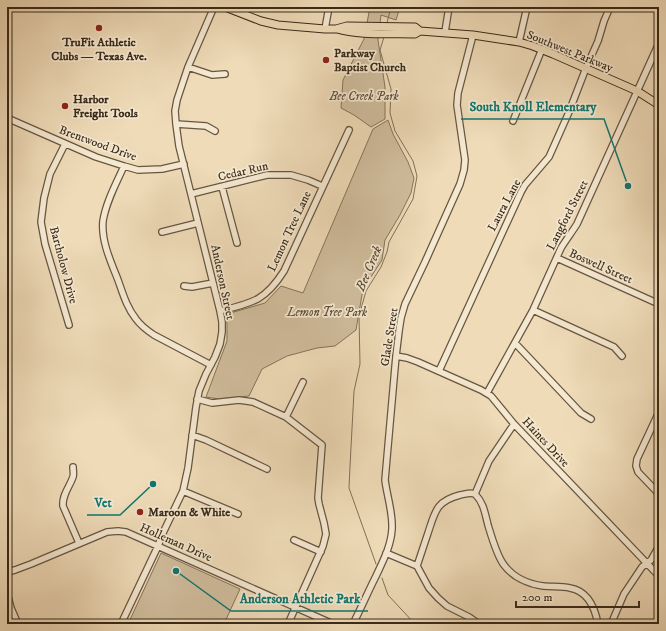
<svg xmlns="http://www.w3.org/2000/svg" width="666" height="631" viewBox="0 0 666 631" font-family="'IM FELL DW Pica',serif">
  <rect width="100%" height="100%" fill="#efdbb8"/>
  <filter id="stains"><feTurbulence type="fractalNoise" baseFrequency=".005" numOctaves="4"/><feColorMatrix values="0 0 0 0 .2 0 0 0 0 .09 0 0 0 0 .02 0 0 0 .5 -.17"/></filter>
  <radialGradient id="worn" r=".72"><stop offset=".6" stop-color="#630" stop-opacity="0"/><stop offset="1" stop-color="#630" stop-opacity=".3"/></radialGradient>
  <path fill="#d0bd9d" stroke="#84745a" d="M370,7H400L396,20L381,15L378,40L385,87V119L371,127L354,115L341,108L343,80L364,39Z
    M388,120L393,134L408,162L414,178L411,193L400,215L385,240L382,260L363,289L356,330L335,346L317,348L287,356L262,369L249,396L219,399L206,397L227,341V314L265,303L281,286L303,293L373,129Z
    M161,553L240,589L224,624H128Z"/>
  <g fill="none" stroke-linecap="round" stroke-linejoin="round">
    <path stroke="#817058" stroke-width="1" d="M387,23L391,7
      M376,564L349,488L350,466L354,391L360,364L359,316L366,291L381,267L387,252L389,242L413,199L417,176L413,161L395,131L390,113L391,89L380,50L384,37
      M382,578L388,595L415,624"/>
    <defs>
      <path id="minor" d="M325,29L329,7
        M445,32L449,7
        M519,42L527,7
        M188,67L212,75L225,74
        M7,118L96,157L124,166L138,170L162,169L184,164
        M513,121L542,49
        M176,124L206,126L215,131
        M65,144L50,174L44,198L41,222L45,244L69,325
        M124,166C116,184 106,202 103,221C101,241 111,262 118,280C123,294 127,308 136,319C141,326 148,331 154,335L211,365
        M222,187L237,243
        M191,194L267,175H291L308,180L322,186
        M162,232L198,223
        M557,258L659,304
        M184,286L192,287L213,283
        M533,310L614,347L622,356
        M220,311C252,303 265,301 284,271L349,130
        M515,343L581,413L591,419
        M396,356L407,358L418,362L481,390L491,396L514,424L659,576
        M439,371L521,192L525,185L549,157L569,112L586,68L598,41L604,21L610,7
        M487,393L533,310L561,248C566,240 572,232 577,224L659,43
        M197,399L212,403L239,400L253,402L286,417L322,445L318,498L319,504L324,523L326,534L323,546L288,624
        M659,412L637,459L636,466L638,472L659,494
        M286,417L303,382
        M192,435L206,440L267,469
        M73,467C73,470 74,474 73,477C69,488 62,495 63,506L79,543
        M183,491L238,514
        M475,494C484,503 485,514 488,525C491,535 497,556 504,565C513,577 528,584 543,586C552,587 561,586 570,588C588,591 595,608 598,624
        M475,494L489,461L514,424
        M294,540L321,552
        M386,553L417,566L429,588L438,598L447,606L469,617L479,624
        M417,566L419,560C422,551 425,542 428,533C435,512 436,501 460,495C466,494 470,492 475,494
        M7,572L15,570L31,564L107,532L118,531L126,532L333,624
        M7,593L11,608L18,624
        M121,624L158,546L162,535L183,491L188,468L196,407L199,391L206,374L215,357L220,344L222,332V322L220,311L179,146L176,124L175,111L177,100L188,67L214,7
        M353,624C361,608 368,592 376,576C383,561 391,546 392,529C393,513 387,496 385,480L396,356L399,331L401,318L405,304L425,262L460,184L464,170L465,160L457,105L458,93L473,35
        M611,624L624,594L642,567L651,560L659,546"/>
      <path id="major" d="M225,7L261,21L278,25L325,29H336L347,26L415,27L420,31L473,35L519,42L533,46L553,54L637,91L659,105
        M337,29C360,36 391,33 415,34L420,31"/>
    </defs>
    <use href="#minor" stroke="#665640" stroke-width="8"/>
    <use href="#major" stroke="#392a18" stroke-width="9"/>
    <use href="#minor" stroke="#f5e8d1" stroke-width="5.5"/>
    <use href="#major" stroke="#efdbb8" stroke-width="7"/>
  </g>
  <g fill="#8f2418" stroke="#f5e8d1" stroke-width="1.5">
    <circle cx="99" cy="28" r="4"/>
    <circle cx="326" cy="60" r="4"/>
    <circle cx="65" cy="106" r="4"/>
    <circle cx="140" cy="512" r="4"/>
  </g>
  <g text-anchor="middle" stroke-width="3.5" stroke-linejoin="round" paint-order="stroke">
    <g font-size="12" font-weight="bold" fill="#392a18" stroke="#f5e8d1" text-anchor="start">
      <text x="99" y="46" text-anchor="middle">TruFit Athletic<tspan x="99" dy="14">Clubs — Texas Ave.</tspan></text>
      <text x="334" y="57">Parkway<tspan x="334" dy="14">Baptist Church</tspan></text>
      <text x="73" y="103">Harbor<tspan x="73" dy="14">Freight Tools</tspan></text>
      <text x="148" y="516">Maroon &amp; White</text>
    </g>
    <g font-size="12" fill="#392a18" stroke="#f5e8d1">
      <text transform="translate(570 51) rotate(22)" y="4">Southwest Parkway</text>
      <text transform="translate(98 143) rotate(20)" y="4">Brentwood Drive</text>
      <text transform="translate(243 171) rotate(-13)" y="4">Cedar Run</text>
      <text transform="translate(504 205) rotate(-62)" y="4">Laura Lane</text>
      <text transform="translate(567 215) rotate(-63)" y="4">Langford Street</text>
      <text transform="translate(289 231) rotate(-65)" y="4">Lemon Tree Lane</text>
      <text transform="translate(64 265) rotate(75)" y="4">Bartholow Drive</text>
      <text transform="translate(601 266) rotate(24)" y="4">Boswell Street</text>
      <text transform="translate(223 282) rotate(78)" y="4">Anderson Street</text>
      <text transform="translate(389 337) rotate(-81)" y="4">Glade Street</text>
      <text transform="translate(546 442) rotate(47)" y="4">Haines Drive</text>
      <text transform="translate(176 542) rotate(24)" y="4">Holleman Drive</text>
    </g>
    <g font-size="12" font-style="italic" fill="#5f4f39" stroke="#f5e8d1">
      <text x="364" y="100">Bee Creek Park</text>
      <text x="327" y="316">Lemon Tree Park</text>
    </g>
    <g font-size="13" font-style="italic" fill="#5d4d38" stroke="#f5e8d1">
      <text transform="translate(368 268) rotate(-67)" y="5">Bee Creek</text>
    </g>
  </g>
  <path fill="none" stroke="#0f766e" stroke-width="1.5" d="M628 186L604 119H461M153 484L120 515H87M176 571L231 611H368"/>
  <g fill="#0f766e" stroke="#f5e8d1" stroke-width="1.5">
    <circle cx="628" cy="186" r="4"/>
    <circle cx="153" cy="484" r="4"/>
    <circle cx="176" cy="571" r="4"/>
  </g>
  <g font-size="13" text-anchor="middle" font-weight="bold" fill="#0f766e" stroke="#f5e8d1" stroke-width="3.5" stroke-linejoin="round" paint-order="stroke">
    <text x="533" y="111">South Knoll Elementary</text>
    <text x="103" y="507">Vet</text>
    <text x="300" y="603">Anderson Athletic Park</text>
  </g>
  <rect width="666" height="631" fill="none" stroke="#efdbb8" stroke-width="24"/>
  <rect x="8" y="8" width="650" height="615" fill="none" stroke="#392a18" stroke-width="2"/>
  <rect x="12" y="12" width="642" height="607" fill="none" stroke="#392a18"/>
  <path d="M516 601v6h123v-6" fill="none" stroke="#392a18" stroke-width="2"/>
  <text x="522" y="601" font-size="12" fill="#392a18" stroke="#f5e8d1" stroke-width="3" paint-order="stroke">200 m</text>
  <rect width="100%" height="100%" filter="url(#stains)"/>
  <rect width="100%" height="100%" fill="url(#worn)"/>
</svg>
